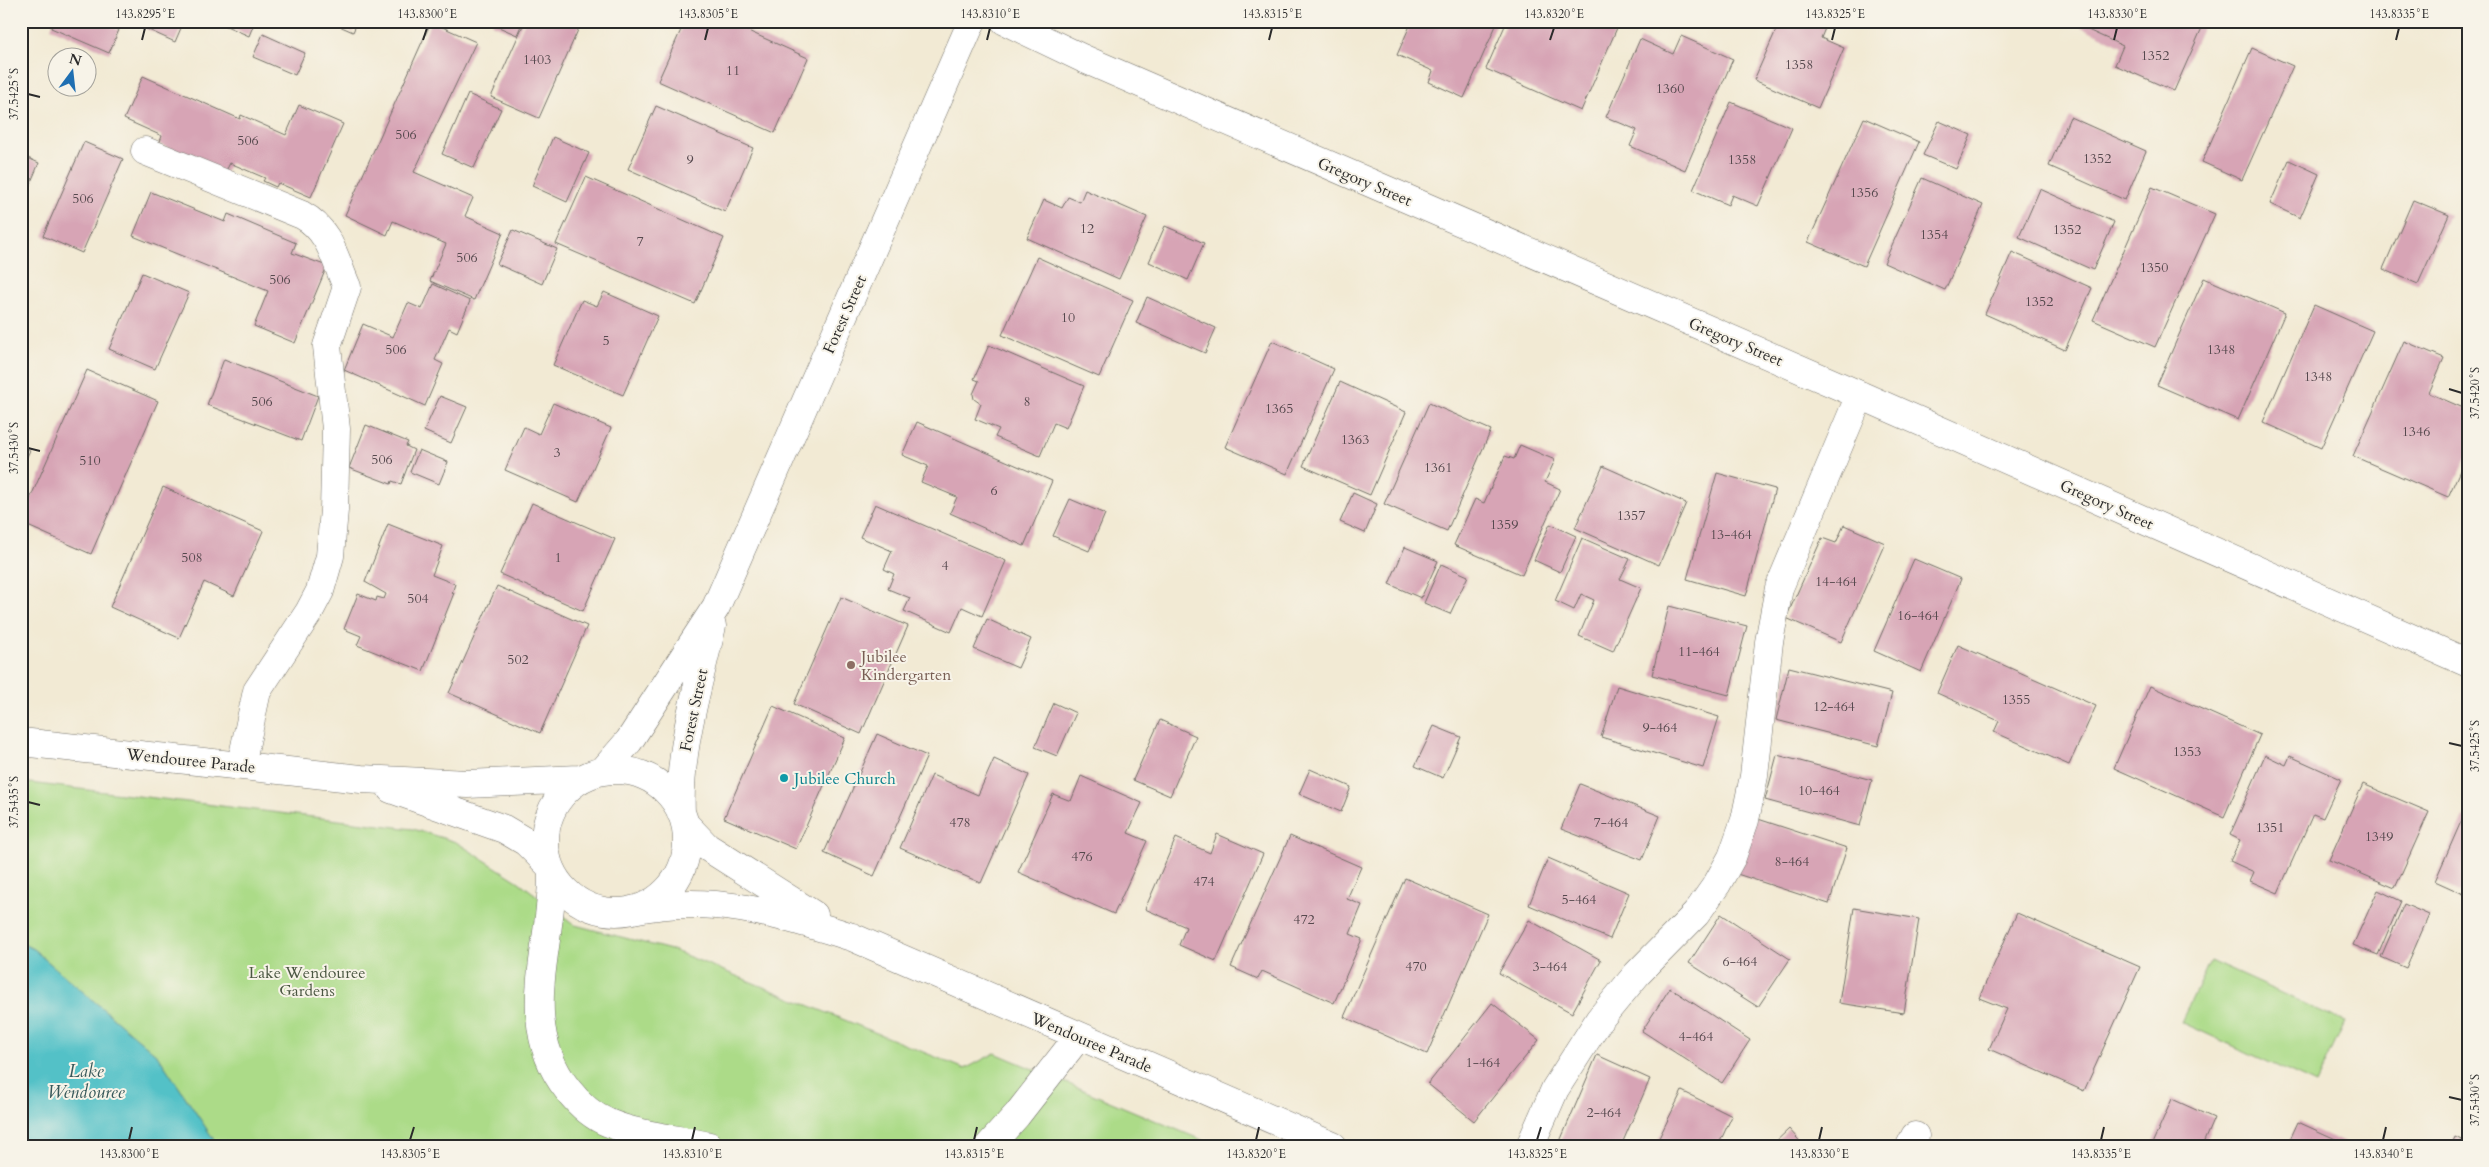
<svg xmlns="http://www.w3.org/2000/svg" width="2489" height="1167" viewBox="0 0 2489 1167" font-family="Cardo,serif">
  <rect width="100%" height="100%" fill="#f7f3e8"/>
  <filter id="ink" filterUnits="userSpaceOnUse"><feTurbulence type="fractalNoise" baseFrequency=".02" numOctaves="2"/><feDisplacementMap in="SourceGraphic" scale="10" xChannelSelector="R" yChannelSelector="G"/><feConvolveMatrix kernelMatrix="1 2 1 2 8 2 1 2 1" color-interpolation-filters="sRGB"/></filter>
  <filter id="wash" filterUnits="userSpaceOnUse"><feTurbulence type="fractalNoise" baseFrequency=".0096" numOctaves="4" result="noise"/><feDisplacementMap in="SourceGraphic" scale="20" xChannelSelector="R" yChannelSelector="G"/><feGaussianBlur stdDeviation="1.12" result="paint"/><feColorMatrix in="noise" values="0 0 0 0 0 0 0 0 0 0 0 0 0 0 0 0 0 1.4 0 .05"/><feComposite in="paint" operator="in"/></filter>
  <g filter="url(#wash)">
    <rect width="100%" height="100%" fill="#f2ead4"/>
    <path fill="#acdb88" stroke="#6c835a" d="M21,782L413,829L456,842L519,882L575,925L675,951L965,1069L995,1053L1216,1146H218L158,1056L33,949L21,943Z
      M2210,961L2345,1022L2316,1084L2181,1022Z"/>
    <path fill="#53c1c7" stroke="#3f7679" d="M21,943L33,949L158,1056L218,1146H21Z"/>
    <g id="blocks">
      <path fill="#d7a4b5" d="M54,21H100L119,30L109,53L51,28Z
        M145,21H184L175,42L142,27Z
        M215,21H255L249,36Z
        M328,21H358L353,32Z
        M494,21H523L517,35L492,24Z
        M525,21H582L539,118L491,97Z
        M685,21H726L808,58L775,133L658,81Z
        M1412,21H1498L1464,98L1429,82L1433,71L1397,55Z
        M1507,21H1620L1581,111L1486,69Z
        M1780,21H1828L1821,38L1844,48L1818,108L1754,80Z
        M2078,21H2205L2174,91L2115,65L2123,46L2077,25Z
        M431,22L476,42L414,172L473,198L465,216L503,233L474,300L430,281L446,244L393,221L387,235L345,215Z
        M263,34L305,53L295,75L253,57Z
        M1681,36L1733,59L1685,170L1630,146L1637,130L1606,117L1640,39L1673,54Z
        M2252,48L2293,66L2242,180L2202,162Z
        M143,76L240,119L241,115L286,135L299,105L343,124L311,197L278,183L276,187L263,181L265,178L230,163L225,173L159,144L162,136L124,119Z
        M468,94L501,109L474,168L442,154Z
        M1731,102L1792,128L1758,206L1732,195L1728,205L1693,190Z
        M656,106L753,148L725,212L628,169Z
        M2070,117L2146,151L2125,200L2049,166Z
        M1864,118L1919,142L1864,266L1808,242Z
        M1939,121L1971,135L1956,169L1923,155Z
        M553,137L589,153L567,202L532,186Z
        M84,142L123,159L82,253L43,236Z
        M21,155L39,163L28,189L21,186Z
        M2289,160L2319,174L2300,218L2270,204Z
        M586,177L724,238L695,304L556,244Z
        M1922,178L1983,205L1945,290L1884,263Z
        M2152,187L2215,214L2155,347L2093,320Z
        M2040,189L2114,222L2093,270L2019,237Z
        M1085,190L1147,217L1119,279L1027,238L1044,200L1062,208L1068,197L1080,202Z
        M151,192L225,222L228,214L296,243L292,253L327,266L295,343L254,326L268,291L133,236Z
        M2413,200L2449,215L2418,284L2383,269Z
        M1165,226L1204,243L1188,280L1149,262Z
        M513,230L557,249L542,284L497,264Z
        M2012,252L2092,288L2065,350L1985,314Z
        M1037,257L1133,300L1099,377L1002,335Z
        M142,273L189,293L155,369L109,349Z
        M2204,278L2285,313L2238,420L2157,385Z
        M433,284L470,301L457,332L449,328L435,360L443,364L425,406L344,370L363,324L393,337L408,303L422,309Z
        M604,292L658,316L623,395L553,365L582,300L597,306Z
        M1147,297L1216,328L1205,353L1136,323Z
        M2314,305L2373,331L2321,448L2263,422Z
        M1272,341L1334,369L1287,474L1225,447Z
        M2404,341L2444,358L2429,393L2468,410V453L2448,497L2353,456Z
        M989,345L1084,386L1066,428L1054,423L1040,456L995,437L999,429L975,419L981,404L974,399L973,394L979,381L974,379Z
        M224,359L318,396L301,441L207,405Z
        M87,370L158,401L91,554L21,523V519Z
        M1340,382L1406,412L1370,495L1303,466Z
        M440,396L467,407L451,443L424,431Z
        M553,403L611,428L578,502L505,470L524,427L539,434Z
        M1429,403L1491,430L1447,531L1384,504Z
        M917,422L1052,481L1024,546L950,513L957,497L921,482L928,466L902,455Z
        M366,425L408,442L406,446L414,450L401,484L392,481L391,484L349,468Z
        M1520,445L1555,460L1545,482L1560,489L1522,575L1454,545L1475,499L1484,503L1505,456L1514,459Z
        M21,446L30,450L21,470Z
        M419,450L448,462L439,484L410,472Z
        M1603,466L1686,503L1659,565L1575,528Z
        M1717,473L1775,489L1746,596L1687,579Z
        M163,487L263,531L234,596L204,582L179,638L110,607Z
        M1353,493L1377,504L1365,533L1340,522Z
        M1070,499L1105,514L1089,551L1053,536Z
        M532,503L615,539L583,611L500,574Z
        M875,504L1006,561L982,616L962,607L951,632L904,611L910,598L888,589L894,574L884,569L892,551L860,537Z
        M388,524L443,546L432,575L455,584L452,593H454L423,671L357,645L361,636L344,629L358,594L376,601L377,597L384,599L386,594L365,582Z
        M1550,524L1576,536L1560,572L1534,560Z
        M1844,525L1885,543L1841,642L1786,618L1822,538L1836,543Z
        M1582,538L1630,559L1620,579L1641,588L1613,651L1579,636L1594,600L1581,594L1574,610L1555,601Z
        M1405,547L1438,561L1421,598L1389,584Z
        M1914,559L1961,579L1921,672L1874,651Z
        M1441,564L1468,576L1450,614L1424,603Z
        M497,586L587,626L540,733L449,693Z
        M841,597L908,626L861,734L794,704Z
        M1669,606L1747,626L1729,695L1652,675Z
        M987,619L1031,639L1018,668L974,649Z
        M1958,645L2096,706L2069,765L1994,732L1999,721L1937,693Z
        M1789,667L1892,693L1878,746L1776,720Z
        M1617,686L1719,717L1703,768L1601,737Z
        M2150,686L2260,735L2224,817L2114,768Z
        M1054,703L1076,713L1057,756L1035,747Z
        M773,706L845,738L796,849L724,818Z
        M1160,720L1196,736L1170,796L1133,780Z
        M1434,726L1461,737L1443,778L1415,766Z
        M877,734L927,756L874,876L824,853Z
        M1777,755L1872,780L1860,826L1765,800Z
        M2265,755L2286,765L2290,756L2341,779L2323,818L2313,814L2278,893L2250,881L2254,872L2230,861L2240,840L2230,835Z
        M994,759L1029,775L981,883L900,848L932,775L978,795Z
        M1310,769L1351,787L1341,812L1299,794Z
        M1081,776L1142,803L1128,833L1147,841L1114,914L1018,872L1053,794L1071,801Z
        M1580,784L1660,816L1642,860L1561,829Z
        M2363,784L2429,812L2395,888L2329,860Z
        M2463,817L2468,819V896L2435,881Z
        M1755,818L1847,848L1829,904L1737,874Z
        M1217,834L1263,854L1216,961L1179,945L1186,927L1145,909L1176,838L1210,853Z
        M1290,836L1361,867L1347,899L1362,905L1350,934L1362,939L1334,1003L1262,971L1258,979L1231,967Z
        M1548,858L1629,893L1610,939L1529,905Z
        M1405,878L1488,914L1427,1054L1344,1017Z
        M2378,890L2401,901L2378,955L2353,945Z
        M2404,904L2429,915L2406,968L2381,957Z
        M1854,908L1919,919L1904,1013L1839,1003Z
        M2017,913L2140,967L2084,1091L1989,1049L2007,1009L1979,998Z
        M1721,914L1790,959L1758,1007L1689,963Z
        M1529,920L1601,960L1572,1013L1499,973Z
        M1670,988L1750,1040L1722,1083L1642,1031Z
        M1492,1003L1539,1040L1474,1121L1428,1084Z
        M1597,1055L1650,1079L1621,1146H1558Z
        M1682,1091L1732,1116L1718,1146H1655Z
        M2172,1099L2214,1118L2202,1146H2151Z
        M2298,1122L2351,1146H2287Z
        M1789,1129L1804,1146H1771Z
        M2455,1137L2468,1143V1146H2451Z"/>
    </g>
  </g>
  <g filter="url(#ink)">
    <use href="#blocks" fill-opacity="0" stroke="#716e66" stroke-width="1"/>
    <g fill="none" stroke-linecap="round" stroke-linejoin="round">
      <defs>
        <path id="minor" d="M1005,21L1082,58L1860,395L2468,663
          M145,151L302,215C330,230 335,260 347,287L327,346L336,429L334,510L330,556L320,591L309,612L257,691L241,765
          M21,742L361,779L468,784L579,779
          M545 841a71 71 0 1 1 142 0a71 71 0 1 1-142 0Z
          M603,771L629,741L716,607L972,21
          M391,789L504,829L526,842L549,865
          M681,813C678,750 698,687 712,626
          M685,824L707,847L814,915
          M552,873C553,948 515,1023 568,1090C579,1104 591,1116 609,1123C637,1135 678,1139 709,1146
          M632,910C712,893 777,914 852,937L1333,1146
          M989,1146L1017,1115L1078,1037
          M1530,1146L1555,1089L1599,1020L1637,974L1696,914L1717,884L1732,857L1745,820L1754,776L1769,642L1779,588L1860,395
          M1910,1146L1915,1136"/>
      </defs>
      <use href="#minor" stroke="#716e66" stroke-width="29"/>
      <use href="#minor" stroke="#fff" stroke-width="28"/>
    </g>
  </g>
  <path fill="none" stroke="#2b2b2b" stroke-width="2" d="M142,40L145,28M423,40L427,28M705,40L708,28M987,40L990,28M1269,40L1272,28M1550,40L1554,28M1832,40L1835,28M2114,40L2117,28M2396,40L2399,28M28,94L40,97M2449,389L2462,393M28,448L40,451M2449,743L2462,746M28,802L40,805M2449,1097L2462,1100M129,1140L132,1127M410,1140L414,1127M692,1140L695,1127M974,1140L977,1127M1256,1140L1259,1127M1537,1140L1541,1127M1819,1140L1822,1127M2101,1140L2104,1127M2383,1140L2386,1127"/>
  <circle fill="#8d6e63" stroke="#f7f3e8" stroke-width="2" cx="851" cy="665" r="5"/>
  <circle fill="#0f9aa8" stroke="#f7f3e8" stroke-width="2" cx="784" cy="778" r="5"/>
  <g text-anchor="middle" stroke-width="4" stroke-linejoin="round" paint-order="stroke">
    <g font-size="14" fill="#56494e">
      <text x="2155" y="60">1352</text>
      <text x="537" y="64">1403</text>
      <text x="1799" y="69">1358</text>
      <text x="733" y="75">11</text>
      <text x="1670" y="93">1360</text>
      <text x="406" y="139">506</text>
      <text x="248" y="145">506</text>
      <text x="2097" y="163">1352</text>
      <text x="690" y="164">9</text>
      <text x="1742" y="164">1358</text>
      <text x="1864" y="197">1356</text>
      <text x="83" y="203">506</text>
      <text x="1087" y="233">12</text>
      <text x="2067" y="234">1352</text>
      <text x="1934" y="239">1354</text>
      <text x="640" y="246">7</text>
      <text x="467" y="262">506</text>
      <text x="2154" y="272">1350</text>
      <text x="280" y="284">506</text>
      <text x="2039" y="306">1352</text>
      <text x="1068" y="322">10</text>
      <text x="606" y="345">5</text>
      <text x="396" y="354">506</text>
      <text x="2221" y="354">1348</text>
      <text x="2318" y="381">1348</text>
      <text x="262" y="406">506</text>
      <text x="1027" y="406">8</text>
      <text x="1279" y="413">1365</text>
      <text x="2416" y="436">1346</text>
      <text x="1355" y="444">1363</text>
      <text x="557" y="457">3</text>
      <text x="382" y="464">506</text>
      <text x="90" y="465">510</text>
      <text x="1438" y="472">1361</text>
      <text x="994" y="495">6</text>
      <text x="1631" y="520">1357</text>
      <text x="1504" y="529">1359</text>
      <text x="1731" y="539">13-464</text>
      <text x="192" y="562">508</text>
      <text x="558" y="562">1</text>
      <text x="945" y="570">4</text>
      <text x="1836" y="586">14-464</text>
      <text x="418" y="603">504</text>
      <text x="1918" y="620">16-464</text>
      <text x="1699" y="656">11-464</text>
      <text x="518" y="664">502</text>
      <text x="2016" y="704">1355</text>
      <text x="1834" y="711">12-464</text>
      <text x="1660" y="732">9-464</text>
      <text x="2187" y="756">1353</text>
      <text x="1819" y="795">10-464</text>
      <text x="960" y="827">478</text>
      <text x="1611" y="827">7-464</text>
      <text x="2270" y="832">1351</text>
      <text x="2379" y="841">1349</text>
      <text x="1082" y="861">476</text>
      <text x="1792" y="866">8-464</text>
      <text x="1204" y="886">474</text>
      <text x="1579" y="904">5-464</text>
      <text x="1304" y="924">472</text>
      <text x="1740" y="966">6-464</text>
      <text x="1416" y="971">470</text>
      <text x="1550" y="971">3-464</text>
      <text x="1696" y="1041">4-464</text>
      <text x="1483" y="1067">1-464</text>
      <text x="1604" y="1117">2-464</text>
    </g>
    <g font-size="16" fill="#2b2b2b" stroke="#f7f3e8">
      <text transform="translate(1365 181) rotate(23)" y="6">Gregory Street</text>
      <text transform="translate(844 314) rotate(-66)" y="6">Forest Street</text>
      <text transform="translate(1736 341) rotate(23)" y="6">Gregory Street</text>
      <text transform="translate(2107 504) rotate(24)" y="6">Gregory Street</text>
      <text transform="translate(693 710) rotate(-78)" y="6">Forest Street</text>
      <text transform="translate(191 760) rotate(6)" y="6">Wendouree Parade</text>
      <text transform="translate(1092 1042) rotate(23)" y="6">Wendouree Parade</text>
    </g>
    <g font-size="16" fill="#785e54" stroke="#f7f3e8" text-anchor="start">
      <text x="861" y="662">Jubilee<tspan x="861" dy="18">Kindergarten</tspan></text>
    </g>
    <g font-size="16" fill="#0d838f" stroke="#f7f3e8" text-anchor="start">
      <text x="794" y="784">Jubilee Church</text>
    </g>
    <g font-size="16" fill="#4b5742" stroke="#f7f3e8">
      <text x="307" y="978">Lake Wendouree<tspan x="307" dy="18">Gardens</tspan></text>
    </g>
    <g font-size="18" font-style="italic" fill="#37585a" stroke="#f7f3e8">
      <text x="86" y="1077">Lake<tspan x="86" dy="21">Wendouree</tspan></text>
    </g>
  </g>
  <rect width="2489" height="1167" fill="none" stroke="#f7f3e8" stroke-width="55"/>
  <g transform="translate(72 72) rotate(15)"><circle r="24" fill="#f7f3e8" stroke="#a5a39c"/>
  <path d="M0-4L9 19L0 12L-9 19Z" fill="#1f6fb2"/>
  <text y="-8" font-size="14" font-weight="bold" text-anchor="middle" fill="#2b2b2b">N</text>
  </g>
  <rect x="28" y="28" width="2434" height="1112" fill="none" stroke="#2b2b2b" stroke-width="2"/>
  <g font-size="12" text-anchor="middle" fill="#2b2b2b">
    <text x="145" y="18">143.8295°E</text>
    <text x="427" y="18">143.8300°E</text>
    <text x="708" y="18">143.8305°E</text>
    <text x="990" y="18">143.8310°E</text>
    <text x="1272" y="18">143.8315°E</text>
    <text x="1554" y="18">143.8320°E</text>
    <text x="1835" y="18">143.8325°E</text>
    <text x="2117" y="18">143.8330°E</text>
    <text x="2399" y="18">143.8335°E</text>
    <text transform="translate(14 94) rotate(-90)" y="4">37.5425°S</text>
    <text transform="translate(2475 393) rotate(-90)" y="4">37.5420°S</text>
    <text transform="translate(14 448) rotate(-90)" y="4">37.5430°S</text>
    <text transform="translate(2475 746) rotate(-90)" y="4">37.5425°S</text>
    <text transform="translate(14 802) rotate(-90)" y="4">37.5435°S</text>
    <text transform="translate(2475 1100) rotate(-90)" y="4">37.5430°S</text>
    <text x="129" y="1158">143.8300°E</text>
    <text x="410" y="1158">143.8305°E</text>
    <text x="692" y="1158">143.8310°E</text>
    <text x="974" y="1158">143.8315°E</text>
    <text x="1256" y="1158">143.8320°E</text>
    <text x="1537" y="1158">143.8325°E</text>
    <text x="1819" y="1158">143.8330°E</text>
    <text x="2101" y="1158">143.8335°E</text>
    <text x="2383" y="1158">143.8340°E</text>
  </g>
</svg>
